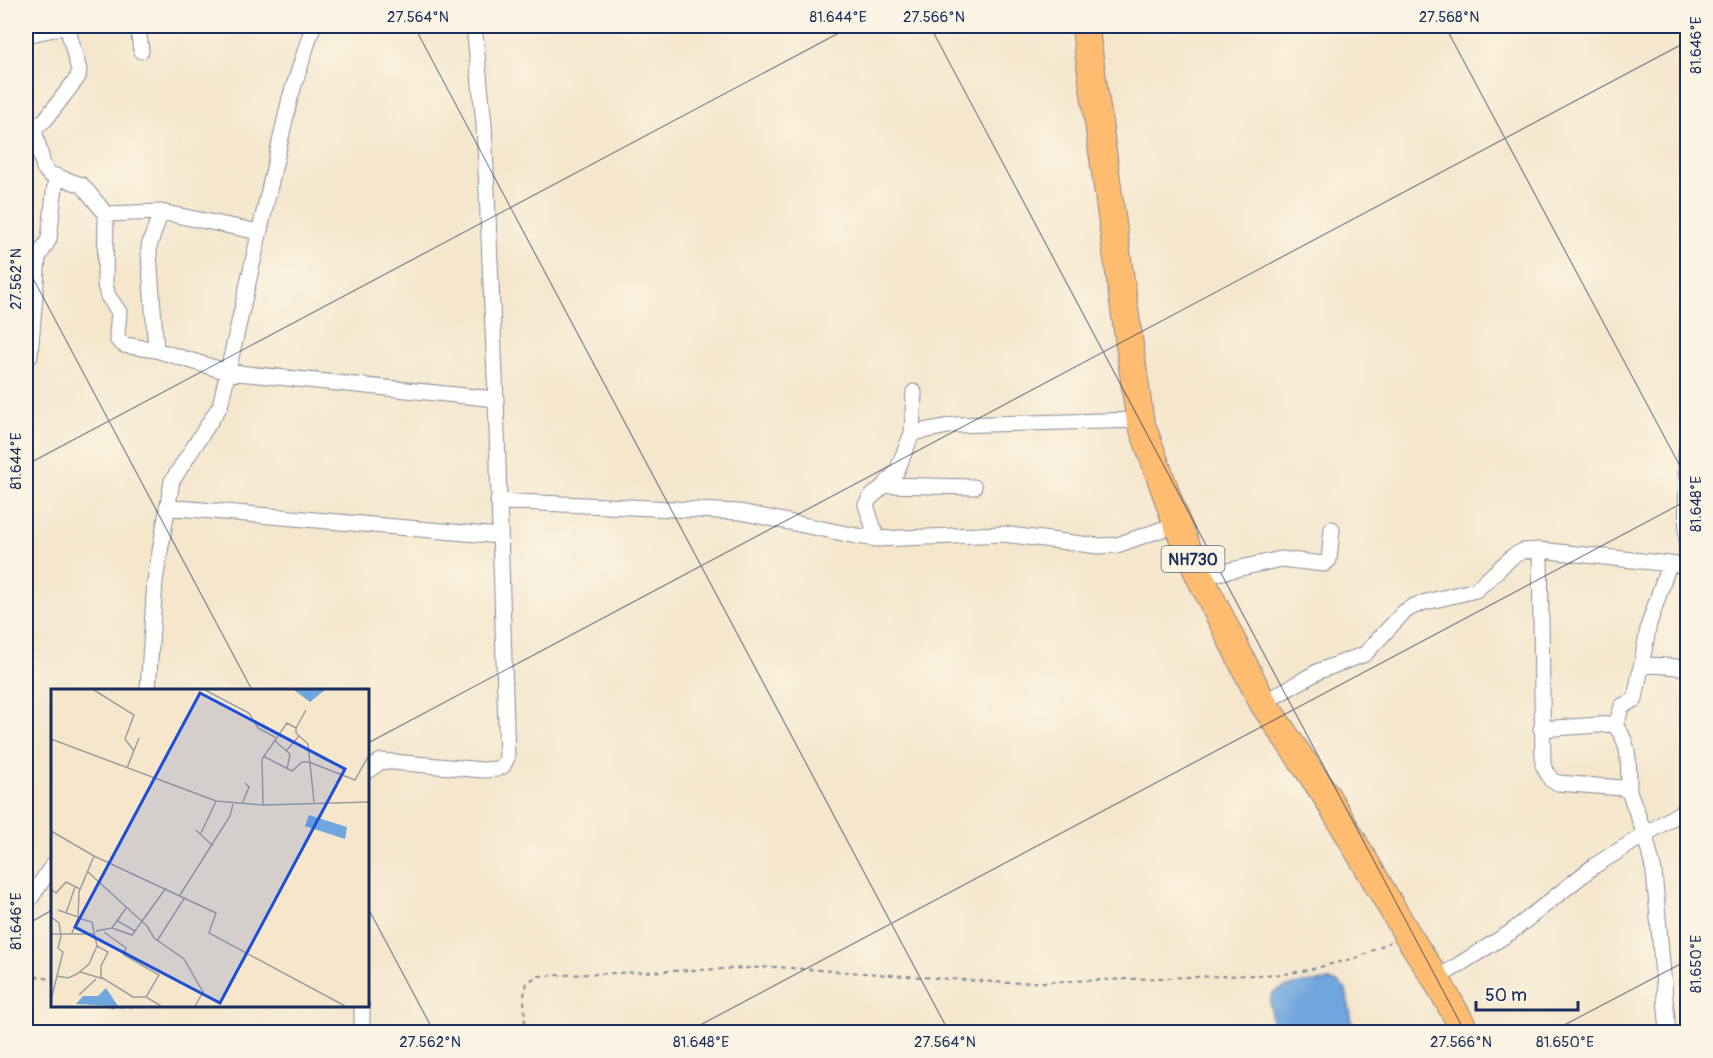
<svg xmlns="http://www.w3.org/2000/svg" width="1713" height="1058" viewBox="0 0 1713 1058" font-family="Pangolin,sans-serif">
  <rect width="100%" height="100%" fill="#fcf5e5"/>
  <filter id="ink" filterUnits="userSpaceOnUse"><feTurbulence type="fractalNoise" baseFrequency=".0167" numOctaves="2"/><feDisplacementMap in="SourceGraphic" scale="12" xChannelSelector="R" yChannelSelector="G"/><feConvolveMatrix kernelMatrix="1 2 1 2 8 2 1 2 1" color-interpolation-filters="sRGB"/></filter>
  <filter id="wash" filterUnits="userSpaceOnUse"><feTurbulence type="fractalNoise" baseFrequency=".008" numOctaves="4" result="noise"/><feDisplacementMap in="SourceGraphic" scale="24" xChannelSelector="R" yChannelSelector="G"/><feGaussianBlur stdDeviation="1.35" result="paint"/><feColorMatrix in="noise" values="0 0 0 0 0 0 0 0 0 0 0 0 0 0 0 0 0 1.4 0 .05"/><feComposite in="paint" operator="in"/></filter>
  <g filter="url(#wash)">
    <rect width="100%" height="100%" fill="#f5e6cc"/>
    <path fill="#70a6de" stroke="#466a9e" stroke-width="1.5" d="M1330,981L1339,983L1346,990L1354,1032H1273L1270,1001L1273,993C1291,983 1309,982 1330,981Z"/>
  </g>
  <g filter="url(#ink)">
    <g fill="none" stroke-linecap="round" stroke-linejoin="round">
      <defs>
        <path id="street" d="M138,26L141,51
          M26,35L68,26
          M34,129L44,168L49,174L82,185L106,214L161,212L259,232
          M27,132L45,120L78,77L79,70L67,26
          M106,214L105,285L108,296L119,312L117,335L118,340L124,345L156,350L228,372L496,399
          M156,350L149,253V246L161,212
          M26,357L30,356L38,258L49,239L56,176
          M912,433L954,425L1140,420
          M885,485L974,487
          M498,501L740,512L857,536L877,539L1003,534L1098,546L1117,545L1177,524
          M167,507L500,536
          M877,539L866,505L870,498L885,485L897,471L912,433L914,392
          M1540,550L1543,765L1551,780L1558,783L1622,788L1629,791L1645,835L1654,872L1668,1032
          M1687,566L1686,453L1688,440
          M1200,577L1281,559L1324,564L1329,560L1332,529
          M1642,664L1688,668
          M148,690L155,581L172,481L220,406L290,98L313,26
          M1263,703L1319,671L1365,654L1404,612L1412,607L1422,603L1476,590L1513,556L1523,551L1540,550L1688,566
          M1613,724C1632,741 1628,768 1629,791
          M1541,729L1613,724L1618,719L1622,706L1635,699L1649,624L1669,564
          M368,771L381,761L483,770L497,769L503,766L507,758L496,399L484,124L474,26
          M26,905L52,866
          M1436,979L1511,932L1594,866L1688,808
          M362,1032V1006"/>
        <path id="highway" d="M1085,26L1140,420L1177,524L1200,577L1263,703L1327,797L1407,934L1436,979L1466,1032"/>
      </defs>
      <use href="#street" stroke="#888a95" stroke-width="17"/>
      <use href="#highway" stroke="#888a95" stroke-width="29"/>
      <path stroke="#888a95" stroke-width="2" stroke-dasharray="4.5 4.5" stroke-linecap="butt" d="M26,975L52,979
        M110,1006L140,1007
        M525,1032L524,995L527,983L537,976L776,967L1008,983L1284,974L1308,970L1359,957L1390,942"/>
      <use href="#street" stroke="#fff" stroke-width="15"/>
      <use href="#highway" stroke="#febc70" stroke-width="27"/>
    </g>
  </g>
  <path fill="none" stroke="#1b2f5e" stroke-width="1.5" stroke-opacity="0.45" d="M414,26L949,1032M930,26L1465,1032M1445,26L1688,481M26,265L252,690M26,465L852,26M368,743L1688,41M368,908L434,1032M26,925L52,910M687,1032L1688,500M1551,1032L1688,960"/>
  <g text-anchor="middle" stroke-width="4.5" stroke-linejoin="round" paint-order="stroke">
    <rect fill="#fcf5e5" stroke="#5e6a86" stroke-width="1.5" x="1161.5" y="546" width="63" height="26" rx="4.5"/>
    <g font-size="16" font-weight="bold" fill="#1b2f5e">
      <text x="1193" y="565">NH730</text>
    </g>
  </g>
  <g transform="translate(51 689)">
    <rect width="318" height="318" fill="#f5e6cc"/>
    <path d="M243,1H274L259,13ZM258,126L296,138L294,150L254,137ZM55,299L67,317L25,315L32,307H47Z" fill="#70a6de"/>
    <path fill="none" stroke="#9e9da0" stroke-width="1.5" d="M43,1L83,26L74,50L83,62M154,1L198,24L207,39L224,48M245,39L255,21M0,50L165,112L212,116L318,113M223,51L239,65L236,80M235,62L248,47M212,67L241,82L251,73H258L304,91L318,66M76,79L88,49M191,115L198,98L194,94M212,115L211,70L236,34L245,39V44L257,55L263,113M145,141L162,157M0,142L43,167L165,224L158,244L294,317M150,144L165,112M37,183L96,237L103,249L133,270L152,303L144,317M0,200L5,204L15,193L29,200M129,206L179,127L182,115M7,221L27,228M15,224L24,198M0,228L8,234L10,247L7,259L12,263L0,311M65,231L84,242M61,239L81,246L115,199M45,242L61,239L75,219M53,243L75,259L73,266L108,286L95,308L110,317M21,244L27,229L28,203L43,167M0,245H44M106,252L134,208M46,257L57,263L50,277V288L82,308H95M29,283L53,290M6,287L17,289L26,285L38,275L46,257L41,233L27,229M28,306L45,290"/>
    <path fill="#1d4ed8" fill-opacity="0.15" stroke="#1d4ed8" stroke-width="3" d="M149,4L294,80L169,314L24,238Z"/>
    <rect width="318" height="318" fill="none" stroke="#1b2f5e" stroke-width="3"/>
  </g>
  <rect width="1713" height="1058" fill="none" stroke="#fcf5e5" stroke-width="66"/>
  <path d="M1476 1001v9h102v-9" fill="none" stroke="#1b2f5e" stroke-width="3"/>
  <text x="1485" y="1001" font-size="18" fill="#1b2f5e" stroke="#fcf5e5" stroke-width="4.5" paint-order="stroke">50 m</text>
  <rect x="33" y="33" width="1647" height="992" fill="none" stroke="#1b2f5e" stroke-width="2"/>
  <g font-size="15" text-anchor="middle" fill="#1b2f5e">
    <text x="418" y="22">27.564°N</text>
    <text x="838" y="22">81.644°E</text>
    <text x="934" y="22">27.566°N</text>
    <text x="1449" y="22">27.568°N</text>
    <text transform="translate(1696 45) rotate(-90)" y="5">81.646°E</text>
    <text transform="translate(16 279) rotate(-90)" y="5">27.562°N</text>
    <text transform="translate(16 461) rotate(-90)" y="5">81.644°E</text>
    <text transform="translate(1696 504) rotate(-90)" y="5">81.648°E</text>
    <text transform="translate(16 921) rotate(-90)" y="5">81.646°E</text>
    <text transform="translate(1696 964) rotate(-90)" y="5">81.650°E</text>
    <text x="430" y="1047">27.562°N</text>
    <text x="701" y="1047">81.648°E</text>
    <text x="945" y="1047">27.564°N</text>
    <text x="1461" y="1047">27.566°N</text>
    <text x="1565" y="1047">81.650°E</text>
  </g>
</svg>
